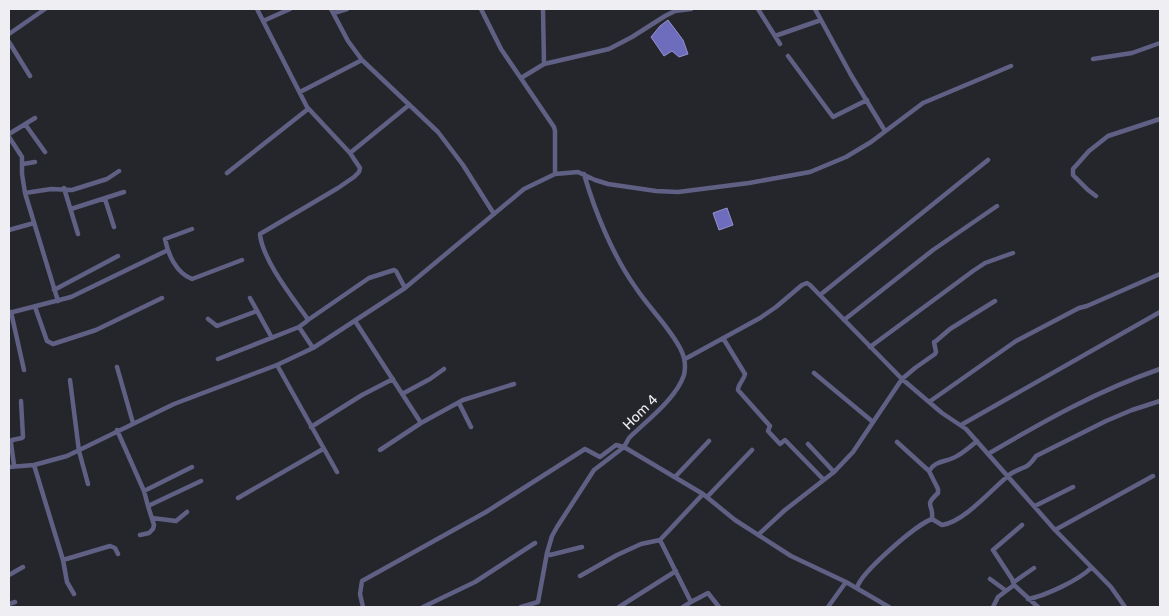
<svg xmlns="http://www.w3.org/2000/svg" width="1169" height="616" viewBox="0 0 1169 616" font-family="Rubik,sans-serif">
  <rect width="100%" height="100%" fill="#25262c"/>
  <path fill="#6d6cbd" stroke="#9493cd" d="M668,20L683,40L688,54L679,57L672,51L664,56L651,37L660,26Z
    M727,208L733,225L719,230L713,213Z"/>
  <g fill="none" stroke-linecap="round" stroke-linejoin="round">
    <path stroke="#5f6084" stroke-width="4.5" d="M331,9L348,41L362,60L438,132L463,165L494,214
      M481,9L501,49L554,127L555,131V174
      M543,9L544,64
      M758,9L780,44
      M815,9L851,75L885,131
      M334,13L347,9
      M263,21L290,9
      M9,34L45,9
      M775,36L821,20
      M9,42L30,76
      M788,56L833,117L867,100
      M1093,59L1132,53L1160,43
      M521,78L544,64L609,49L632,37L665,16L675,11L691,9
      M300,92L362,60
      M25,124L45,152
      M9,134L35,118
      M9,137L22,157V174L25,193L58,301
      M350,153L409,105
      M23,164L35,162
      M227,173L308,109
      M584,174C595,212 613,256 636,288C649,308 671,329 681,350C685,358 686,366 684,375C676,399 646,421 629,438L624,447L703,494L735,520L791,556L846,582L889,607
      M64,188L78,234
      M25,193L51,189L72,190L107,179L119,171
      M1096,196L1088,190L1073,175V169L1089,151L1108,136L1160,119
      M105,199L114,227
      M71,209L124,192
      M192,229L165,239C168,254 176,273 192,279L242,260
      M9,230L34,223
      M54,290L118,256
      M820,295L988,160
      M250,298L272,338
      M35,307L47,341L53,344L96,330L162,298
      M11,312L24,370
      M9,313L71,297L168,250
      M208,319L217,326L257,311
      M308,320L369,278L394,270L396,271L405,288
      M844,320L933,250L997,206
      M355,321L421,423L380,450
      M299,327L313,348
      M723,338L745,374C744,380 738,384 738,390L770,426L768,431L780,444L785,440L823,479
      M870,347L973,271L985,263L1013,253
      M218,359L299,327L307,321V318C292,297 262,259 260,234L338,188L354,177L359,172L360,168L350,153L307,107L257,9
      M685,359L760,318L776,307L802,285L807,283L810,285L902,379L942,413L966,429L1055,530L1111,587L1125,607
      M277,365L337,472
      M117,367L133,423
      M814,373L873,422
      M70,380L79,451L88,484
      M402,394L430,379L444,369
      M929,402L1016,341L1079,308L1087,306L1160,274
      M459,403L471,427
      M421,423L463,400L514,384
      M961,425L1160,312
      M311,427L362,395L393,379
      M117,430L144,491L148,506L201,481
      M897,442L929,471
      M808,444L834,472
      M988,454C1044,421 1099,390 1160,369
      M14,465L11,443L12,440L22,438L23,437L21,401
      M34,465L63,560L110,546L115,548L118,554
      M9,467L34,465L67,456L174,404L277,365L313,348L405,288L524,189L555,174L578,172L595,180L608,184L656,191L678,192L749,183L810,172L846,157L871,142L923,103L1011,66
      M675,477L709,441
      M144,491L192,467
      M707,497L752,450
      M238,498L323,449
      M1035,506L1073,487
      M152,518L176,521L187,512
      M932,519L942,525C964,522 991,490 1008,476C1013,471 1019,470 1025,467C1030,465 1033,460 1036,456L1106,421L1132,410L1160,401
      M932,519C934,503 923,507 938,493V489L929,471C935,460 948,462 957,456C964,452 971,446 977,441
      M1022,525L993,550L1012,579L1014,585L1038,607
      M1055,530L1153,476
      M140,535L149,533L153,529L154,525L148,506
      M758,535L785,510L834,472L853,452L902,379L915,368L935,354L936,352L934,342L936,341L950,329L995,301
      M660,540L691,602L708,593L719,607
      M547,553L550,555L582,547
      M63,560L67,582L74,594
      M9,575L23,567
      M580,576L617,555L641,544L660,540L703,494
      M990,579L1005,590
      M1014,582L1034,568
      M857,588C860,573 917,524 932,519
      M1028,599C1045,596 1079,580 1091,568
      M9,604L15,602
      M363,607L360,594L362,581L486,512L585,449L600,457L616,445L624,447
      M423,607L475,582L535,543
      M521,607L538,602L547,553L552,536L557,527L594,470L624,447
      M619,607L676,571
      M683,607L691,602
      M828,607L846,582
      M993,607L998,597L1014,585"/>
  </g>
  <g text-anchor="middle" stroke-width="4.5" stroke-linejoin="round" paint-order="stroke">
    <g font-size="14" fill="#eeeef3" stroke="#25262c">
      <text transform="translate(640 412) rotate(-45)" y="5">Hom 4</text>
    </g>
  </g>
  <rect width="1169" height="616" fill="none" stroke="#eeeef3" stroke-width="20"/>
</svg>
